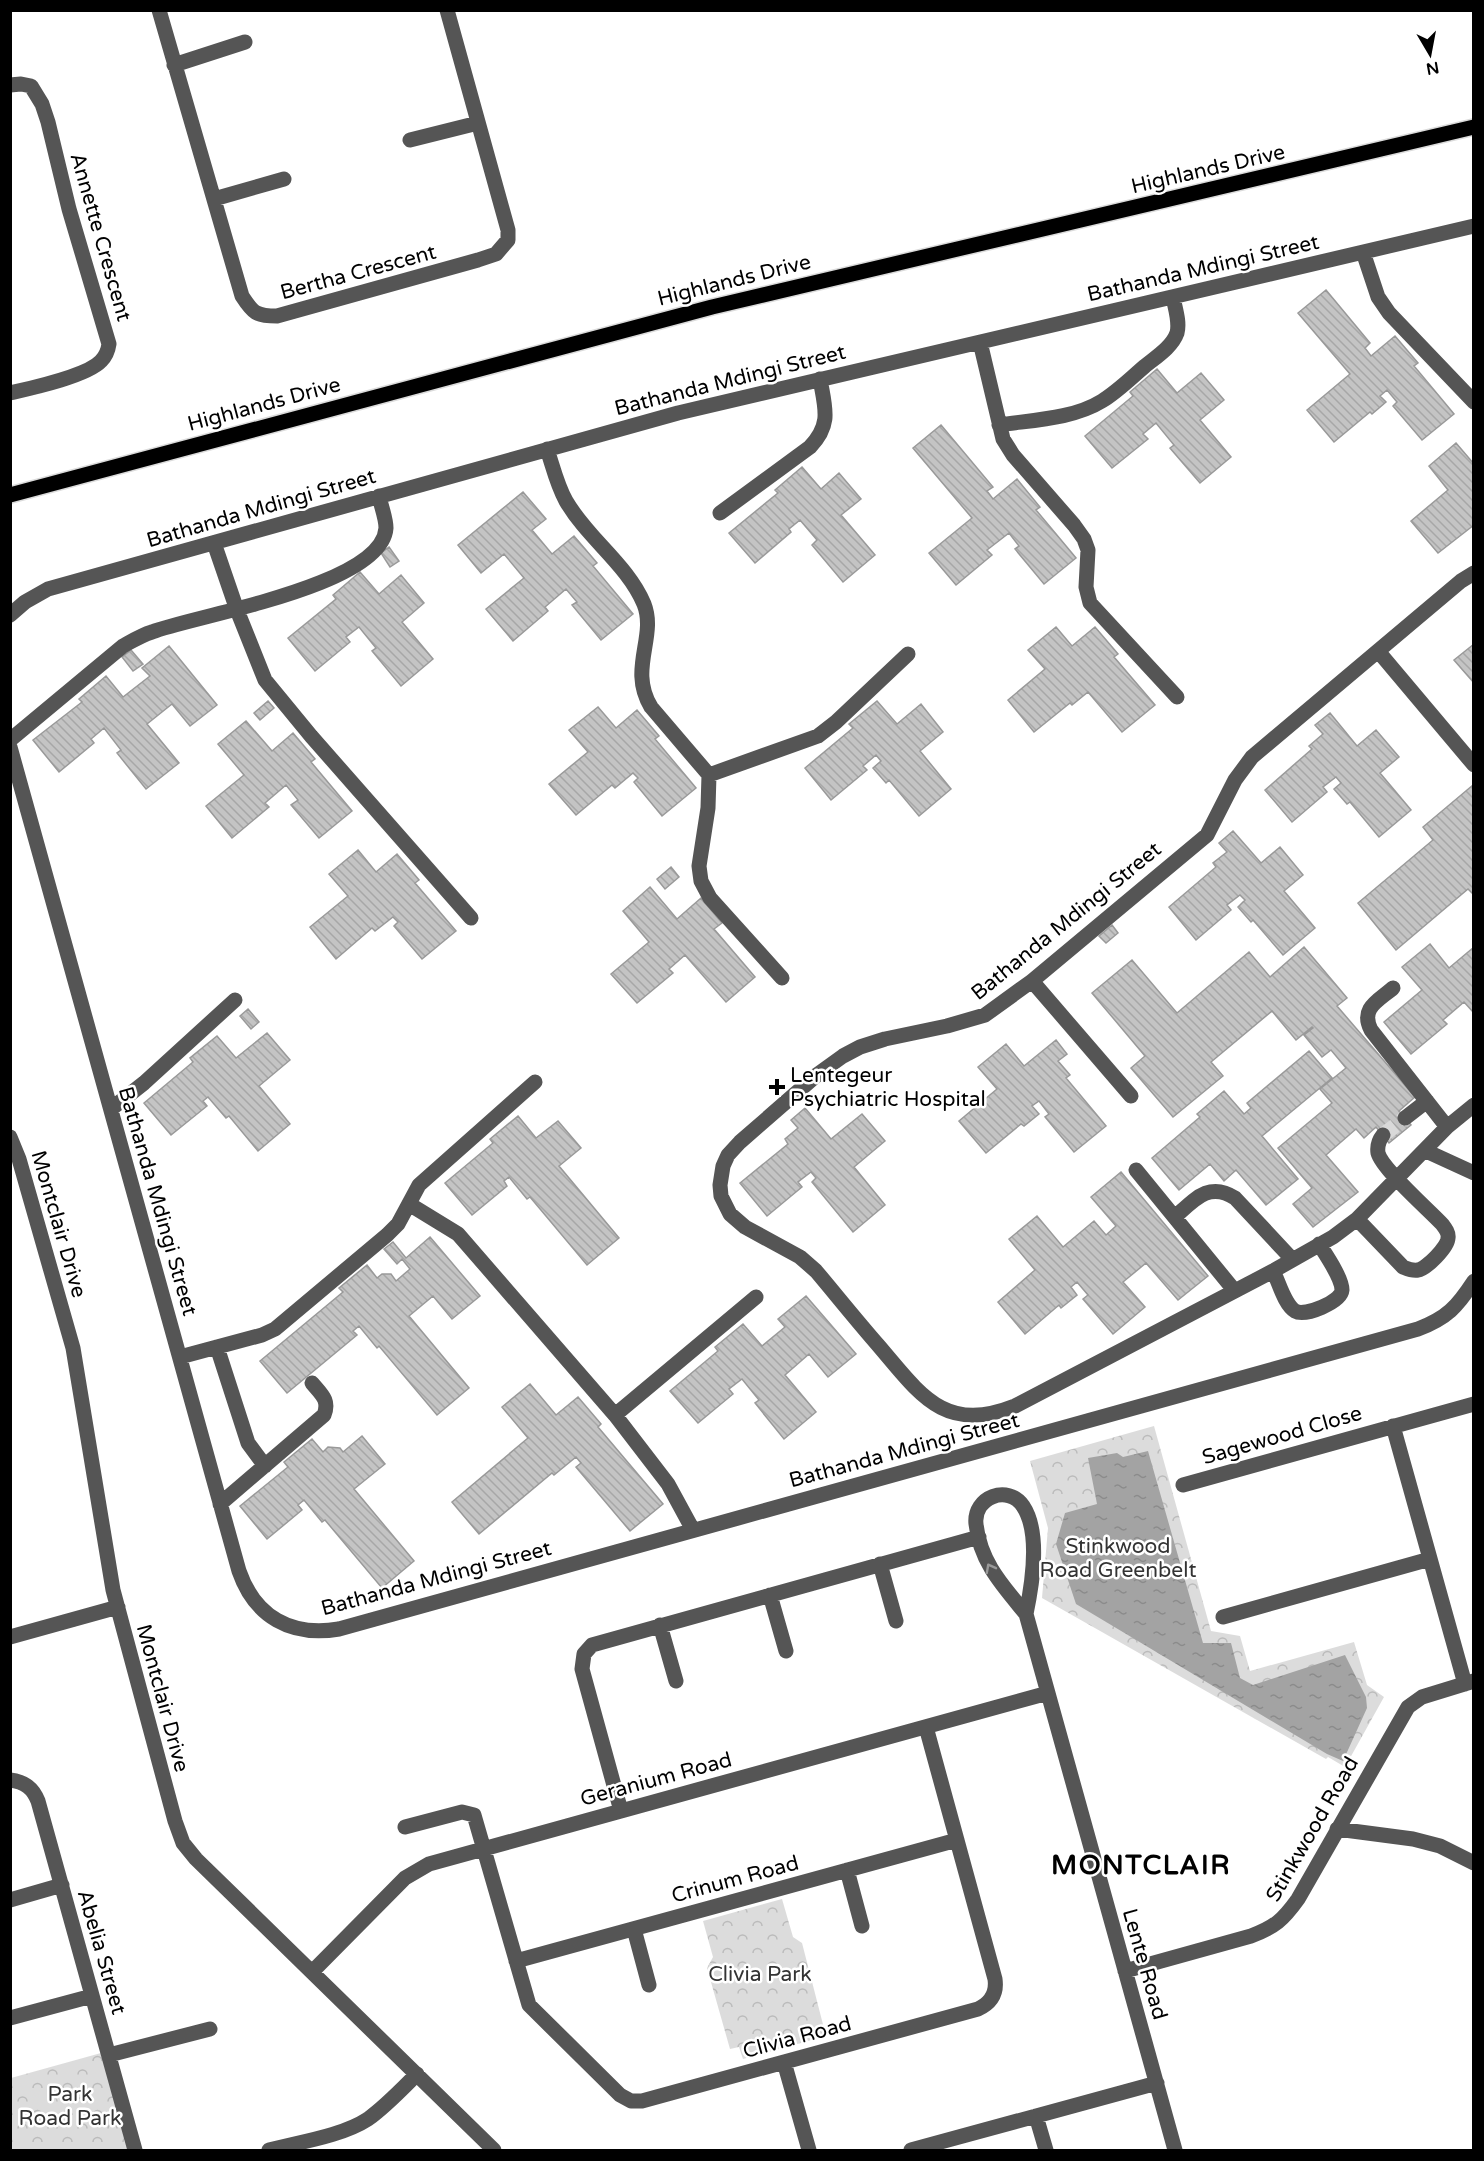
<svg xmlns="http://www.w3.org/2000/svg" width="1484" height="2161" viewBox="0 0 1484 2161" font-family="'Varela Round',sans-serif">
  <defs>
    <pattern id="forest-crowns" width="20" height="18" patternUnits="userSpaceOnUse" patternTransform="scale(1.5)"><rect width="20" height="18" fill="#dcdcdc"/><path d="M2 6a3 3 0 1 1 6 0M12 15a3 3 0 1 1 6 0" fill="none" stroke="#bbb"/></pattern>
    <pattern id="water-ripples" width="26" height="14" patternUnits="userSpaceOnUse" patternTransform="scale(1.5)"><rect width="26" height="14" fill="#a3a3a3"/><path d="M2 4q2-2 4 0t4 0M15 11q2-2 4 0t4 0" fill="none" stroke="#8b8b8b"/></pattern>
    <pattern id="building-back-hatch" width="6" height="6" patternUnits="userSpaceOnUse" patternTransform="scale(1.5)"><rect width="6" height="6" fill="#c4c4c4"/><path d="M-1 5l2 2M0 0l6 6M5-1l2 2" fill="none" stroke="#a7a7a7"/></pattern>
  </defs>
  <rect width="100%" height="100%" fill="#fff"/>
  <path fill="url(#forest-crowns)" d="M1154,1426L1211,1631L1240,1636L1250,1671L1354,1642L1367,1685L1384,1697L1345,1767L1328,1757L1326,1759L1042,1598L1048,1528L1030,1461Z
    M782,1899L793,1937L802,1943L826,2036L743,2059L739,2047L730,2049L707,1968L713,1957L703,1921Z
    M101,2053L128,2150H11V2078Z"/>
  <path fill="url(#water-ripples)" d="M1148,1451L1203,1643H1231L1240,1678L1253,1685L1345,1655L1366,1697L1367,1708L1343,1761L1327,1754L1076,1604L1056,1544L1065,1513L1097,1504L1088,1458L1117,1453L1123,1457Z"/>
  <path fill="url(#building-back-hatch)" stroke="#999" stroke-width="1.5" d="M1326,290L1370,343L1365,348L1371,356L1395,336L1418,363L1414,366L1454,414L1422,440L1393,406L1397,402L1387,390L1380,396L1386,402L1372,414L1370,412L1334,442L1307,410L1350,374L1298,313Z
    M1157,369L1177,393L1201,373L1224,400L1200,420L1231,457L1200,483L1170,448L1174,445L1156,423L1143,434L1148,439L1112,468L1085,436L1133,396L1130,392Z
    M941,425L993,487L987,491L993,499L1017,479L1040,507L1036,510L1076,558L1044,584L1015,549L1019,546L1009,533L987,550L992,555L956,585L929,553L972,518L913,448Z
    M1456,443L1474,464V525L1438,553L1411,521L1448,490L1429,466Z
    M802,467L821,489L839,473L861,499L841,515L875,555L843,582L812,545L817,540L800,520L789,529L791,532L755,563L729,533L778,493L775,490Z
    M523,492L546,519L532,530L552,554L574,536L597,563L593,566L633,614L601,640L572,605L577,602L566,589L545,607L548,611L513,641L486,609L524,578L504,554L481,573L458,545Z
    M389,547L399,561L390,567L381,553Z
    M360,572L379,594L401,575L424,603L402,622L433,659L401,686L372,651L376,648L359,627L346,637L350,642L315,671L288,638L336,599L333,595Z
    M1056,627L1072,646L1095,627L1118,654L1114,657L1155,705L1122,732L1088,692L1072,705L1070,703L1034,732L1008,700L1045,669L1028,650Z
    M1474,644V683L1454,660Z
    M169,646L217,705L190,726L172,704L147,724L179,763L146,789L117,753L121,750L104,728L91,739L94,743L59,772L33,740L82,702L79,699L106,676L123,697L150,676L142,668Z
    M131,650L143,664L133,671L122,657Z
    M268,701L274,708L260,720L254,713Z
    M877,701L897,724L921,704L943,732L920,751L951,789L919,816L889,780L886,783L873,768L881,761L876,755L863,766L867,770L831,800L805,768L853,728L849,724Z
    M598,707L616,728L637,710L659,736L655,739L696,788L662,816L634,782L638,778L633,773L615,788L612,785L576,815L549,784L588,752L569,730Z
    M1330,713L1357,746L1376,730L1399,757L1380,773L1411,810L1379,837L1350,802L1347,804L1334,789L1341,783L1336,777L1323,787L1327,792L1292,822L1265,790L1312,749L1309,746L1323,734L1315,725Z
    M246,721L272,751L293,733L315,759L311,762L352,811L319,838L291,805L298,800L286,785L265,803L269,807L232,838L206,806L244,775L218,744Z
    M1473,785L1474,895L1468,889L1396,950L1358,903L1433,840L1423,827Z
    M1233,831L1261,863L1280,847L1303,875L1284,891L1315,928L1283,955L1253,920L1251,922L1238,907L1245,900L1240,895L1227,905L1231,910L1196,940L1169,907L1216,867L1213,863L1227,852L1219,843Z
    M358,850L376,872L397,854L419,880L415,883L456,931L422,959L394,926L398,922L393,917L375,931L372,928L336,959L310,927L348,896L329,874Z
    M671,867L679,877L665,889L657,879Z
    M650,887L677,919L701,898L722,923L714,929L755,977L726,1002L685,955L669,969L673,973L637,1003L611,974L649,942L623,911Z
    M1112,925L1118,933L1106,943L1099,936Z
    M1430,944L1449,968L1474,947V1013L1464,1002L1443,1020L1447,1024L1411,1054L1384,1022L1422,990L1402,967Z
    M1304,947L1347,998L1337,1006L1415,1097L1399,1111L1411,1125L1389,1143L1376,1127L1364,1138L1356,1129L1326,1155L1358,1192L1313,1227L1293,1204L1312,1188L1278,1148L1332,1103L1320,1089L1346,1068L1331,1050L1322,1057L1304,1035L1313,1028L1312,1027L1296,1040L1272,1011L1211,1062L1223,1076L1173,1117L1131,1068L1145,1056L1092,993L1132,960L1177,1013L1249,952L1270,977Z
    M248,1009L259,1022L251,1029L240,1016Z
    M267,1033L290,1060L259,1086L290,1124L258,1151L229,1116L226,1118L208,1097L203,1101L207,1106L171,1135L144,1103L193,1062L190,1058L217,1036L236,1058Z
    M1056,1040L1067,1054L1058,1061L1070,1075L1066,1078L1106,1126L1074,1152L1045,1117L1049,1114L1039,1101L1032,1106L1039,1114L1024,1126L1021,1124L986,1153L959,1121L997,1089L978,1067L1006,1044L1024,1066Z
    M1309,1051L1332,1078L1262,1136L1298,1179L1266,1205L1236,1170L1224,1181L1210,1164L1179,1190L1152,1158L1200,1117L1197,1114L1224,1091L1244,1114L1251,1108L1247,1103Z
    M805,1108L831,1139L862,1114L885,1141L854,1167L885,1205L853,1232L812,1182L816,1178L811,1172L798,1182L802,1187L767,1216L740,1183L788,1144L785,1139L798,1128L791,1120Z
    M518,1116L536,1138L558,1121L581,1148L559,1166L619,1238L587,1265L530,1197L527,1199L509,1177L504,1181L507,1186L472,1215L445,1183L493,1143L490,1139Z
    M1121,1172L1208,1276L1178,1300L1146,1263L1123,1282L1145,1307L1113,1334L1083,1299L1088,1295L1077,1282L1071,1287L1077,1295L1061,1308L1059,1305L1025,1334L998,1302L1035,1270L1009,1239L1037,1216L1063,1247L1094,1221L1106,1235L1116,1226L1091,1197Z
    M430,1237L480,1296L452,1319L433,1296L409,1316L469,1388L437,1415L379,1346L377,1348L359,1326L353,1331L357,1335L287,1393L260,1361L343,1292L339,1288L367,1265L377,1278L382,1274H391L396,1281L410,1269L402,1259L397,1264L384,1249L393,1242L406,1258Z
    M806,1296L856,1354L828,1377L809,1354L785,1375L816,1412L784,1439L755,1403L759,1400L742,1379L729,1389L733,1394L698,1423L670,1391L718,1351L715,1347L743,1324L762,1346L785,1327L778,1319Z
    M530,1384L556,1415L578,1397L601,1424L598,1427L663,1504L630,1531L576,1467L581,1463L576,1457L554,1475L552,1473L479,1534L452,1502L528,1438L502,1407Z
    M362,1436L385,1464L354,1489L414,1561L382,1588L325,1520L322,1522L304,1500L298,1505L302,1510L267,1539L240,1506L288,1467L284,1462L312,1439L323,1452L328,1447L340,1448L343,1452Z"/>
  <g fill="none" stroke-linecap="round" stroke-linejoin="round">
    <path stroke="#d9d9d9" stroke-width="15" stroke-dasharray="15 8" stroke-linecap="butt" d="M1383,1135L1405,1118"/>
    <defs>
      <path id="major" d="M10,495L712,307L1474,127"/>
    </defs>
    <use href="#major" stroke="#dbdbdb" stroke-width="18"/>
    <path stroke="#555" stroke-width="15" d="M159,10L242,296C253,313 256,316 277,316L478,260L496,254L508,240V230L447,10
      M174,65L245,42
      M10,85L21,84L31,86L42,104L48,122L69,209L109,344C108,351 106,356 101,361C87,376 32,388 10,393
      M410,140L478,123
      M214,199L284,179
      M1363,252L1378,297L1389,313L1474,402
      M980,342L1003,439L1013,455L1074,525L1084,539L1088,550L1086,587L1090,603L1177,697
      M999,425C1032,420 1073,419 1102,401C1117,392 1131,378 1145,366C1156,357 1172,347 1177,333C1180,322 1175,308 1173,297
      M547,449C553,467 557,485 566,501C588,539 627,564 644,604C657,637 628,669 651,707L709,775L708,808L699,866L701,881L710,898L782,978
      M720,513L810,447C832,424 825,408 820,379
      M214,543L237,610L265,680L311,736L471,918
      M1474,573L1461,581L1252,757L1235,780L1207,835L1032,981L985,1015L947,1026L885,1039L860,1047L843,1056L818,1074L740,1142L728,1155L723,1166L720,1185L721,1196L730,1214L745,1227L800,1257L816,1271C837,1296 857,1321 878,1345C920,1394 944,1434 1015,1406L1273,1271L1333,1237L1357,1219L1447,1127L1474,1105
      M10,615L25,602L48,589L678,413L1474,226
      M1378,651L1474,765
      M10,740L123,646C132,641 142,635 152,632C197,615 382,586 386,528C386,518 381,506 379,496
      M10,747L239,1571C255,1617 291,1637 339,1629L1418,1329C1447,1318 1457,1307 1474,1281
      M709,775L818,736L836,722L908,654
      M1032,981L1131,1096
      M1393,988C1378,1001 1360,1008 1371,1030L1447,1127
      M111,1109L144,1083L235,1000
      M1405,1118L1427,1101
      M10,1137L19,1159L73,1348L113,1590L175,1821L183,1843L196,1859L494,2150
      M1426,1151L1474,1173
      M1136,1170L1234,1290
      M409,1204L458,1234L615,1415L668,1484L693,1530
      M1175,1217C1194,1200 1209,1181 1235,1198L1292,1259
      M1357,1219L1403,1267C1408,1269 1412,1271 1418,1270C1426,1269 1448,1247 1448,1238C1449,1233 1445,1228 1442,1224C1429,1210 1382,1169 1378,1153C1377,1146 1379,1140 1383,1135
      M1273,1271C1279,1282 1284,1304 1295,1311C1305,1317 1341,1302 1342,1290C1342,1278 1326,1255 1319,1244
      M217,1347L248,1443L265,1466
      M180,1357L262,1335L275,1329L387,1235L398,1224L419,1185L535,1082
      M615,1415L756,1297
      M1393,1426L1465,1684
      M1183,1485L1474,1404
      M220,1504L324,1415C330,1400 321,1394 312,1383
      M880,1564L896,1621
      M770,1595L786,1651
      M1026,1614C1032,1585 1041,1533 1023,1506C1008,1484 973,1497 976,1524C980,1562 1003,1586 1026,1614L1175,2150
      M1223,1617L1430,1559
      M660,1625L676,1681
      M10,1637L118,1607
      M10,1780C25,1782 33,1788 38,1801L135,2150
      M621,1811L582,1669L584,1654L592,1645L979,1537
      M405,1827L462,1812L474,1815L529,2005L620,2095L631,2101H642L978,2009C991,2003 997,1993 995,1979L926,1727
      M1337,1829L1413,1839L1440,1846L1474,1863
      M847,1870L862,1926
      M10,1900L62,1885
      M634,1929L649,1985
      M516,1961L957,1840
      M1125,1971L1251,1936C1275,1927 1283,1920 1298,1899L1408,1707L1422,1697L1474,1681
      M312,1972L405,1878L429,1864L1048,1693
      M10,2018L92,1996
      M109,2055L210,2029
      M784,2062L809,2150
      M1036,2116L1046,2150
      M269,2150C300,2142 342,2136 368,2119C386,2106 401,2090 417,2074
      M911,2150L1157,2083"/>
    <use href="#major" stroke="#000" stroke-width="15"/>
  </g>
  <defs><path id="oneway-chevron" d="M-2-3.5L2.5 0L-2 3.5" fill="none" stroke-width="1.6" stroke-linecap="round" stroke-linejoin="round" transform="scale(1.5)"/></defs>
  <use stroke="#999" href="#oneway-chevron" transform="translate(990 1568) rotate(-118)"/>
  <path fill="#000" stroke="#fff" stroke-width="2" d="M774 1078h6v6h6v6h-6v6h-6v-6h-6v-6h6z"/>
  <g text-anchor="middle" stroke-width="5" stroke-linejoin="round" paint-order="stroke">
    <g font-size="21" fill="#000" stroke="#fff">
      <text transform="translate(1208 169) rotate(-13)" y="7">Highlands Drive</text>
      <text transform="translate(101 237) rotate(74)" y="7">Annette Crescent</text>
      <text transform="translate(1203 268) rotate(-13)" y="7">Bathanda Mdingi Street</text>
      <text transform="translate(358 272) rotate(-15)" y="7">Bertha Crescent</text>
      <text transform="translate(734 280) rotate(-14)" y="7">Highlands Drive</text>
      <text transform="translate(730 380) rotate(-14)" y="7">Bathanda Mdingi Street</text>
      <text transform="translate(264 404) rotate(-15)" y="7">Highlands Drive</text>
      <text transform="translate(261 508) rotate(-16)" y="7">Bathanda Mdingi Street</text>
      <text transform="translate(1066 921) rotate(-39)" y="7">Bathanda Mdingi Street</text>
      <text transform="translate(158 1201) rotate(74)" y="7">Bathanda Mdingi Street</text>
      <text transform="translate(59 1224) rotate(74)" y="7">Montclair Drive</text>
      <text transform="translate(1282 1435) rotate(-16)" y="7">Sagewood Close</text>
      <text transform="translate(904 1450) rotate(-15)" y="7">Bathanda Mdingi Street</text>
      <text transform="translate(436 1578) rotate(-15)" y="7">Bathanda Mdingi Street</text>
      <text transform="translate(163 1698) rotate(75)" y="7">Montclair Drive</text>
      <text transform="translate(656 1779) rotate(-15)" y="7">Geranium Road</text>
      <text transform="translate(1312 1829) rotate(-60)" y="7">Stinkwood Road</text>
      <text transform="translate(735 1879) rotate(-15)" y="7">Crinum Road</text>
      <text transform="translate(102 1952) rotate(74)" y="7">Abelia Street</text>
      <text transform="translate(1145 1964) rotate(74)" y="7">Lente Road</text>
      <text transform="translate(797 2037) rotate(-15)" y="7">Clivia Road</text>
    </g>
    <g font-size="21" fill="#000" stroke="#fff" text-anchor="start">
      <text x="790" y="1082">Lentegeur<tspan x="790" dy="24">Psychiatric Hospital</tspan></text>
    </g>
    <g font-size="21" fill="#333" stroke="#fff">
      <text x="1118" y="1553">Stinkwood<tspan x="1118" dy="24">Road Greenbelt</tspan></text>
      <text x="760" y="1981">Clivia Park</text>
      <text x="70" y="2101">Park<tspan x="70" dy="24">Road Park</tspan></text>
    </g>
    <g font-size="27" font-weight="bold" letter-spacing="1.5" fill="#000" stroke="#fff">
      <text x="1141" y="1874">MONTCLAIR</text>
    </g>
  </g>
  <rect width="1484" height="2161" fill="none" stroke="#000000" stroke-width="24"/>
  <g transform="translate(1430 54) rotate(170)" stroke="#ffffff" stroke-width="4.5" paint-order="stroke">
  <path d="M0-4.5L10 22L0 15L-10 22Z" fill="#000000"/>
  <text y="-9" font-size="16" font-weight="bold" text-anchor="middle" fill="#000000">N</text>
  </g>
</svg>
